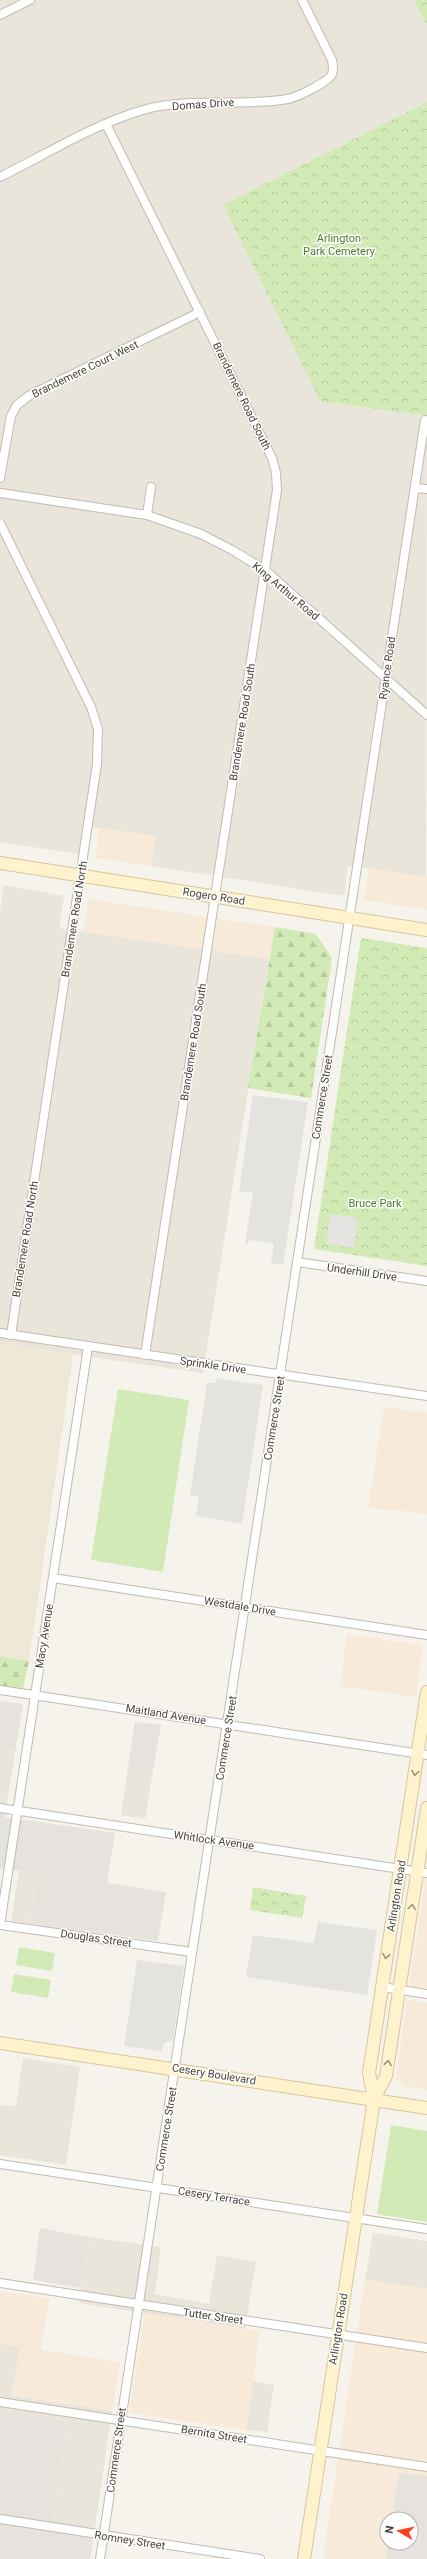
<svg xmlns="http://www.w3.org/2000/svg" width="427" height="2559" viewBox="0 0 427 2559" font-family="Roboto,sans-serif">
  <defs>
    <pattern id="forest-firs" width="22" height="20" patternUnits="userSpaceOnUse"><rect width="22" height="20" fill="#d2eab5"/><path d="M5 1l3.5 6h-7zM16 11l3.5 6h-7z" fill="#b6ca9c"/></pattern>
    <pattern id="park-crowns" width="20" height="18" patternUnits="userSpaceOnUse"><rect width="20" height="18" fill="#d2eab5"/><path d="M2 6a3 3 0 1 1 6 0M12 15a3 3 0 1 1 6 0" fill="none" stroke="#b6ca9c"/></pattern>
  </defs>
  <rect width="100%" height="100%" fill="#f6f3ec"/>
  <path fill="#eae5da" d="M0,0H414L427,26V102L223,205L320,401L427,416L426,877L348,866L344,896L151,866L156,836L83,826L78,854L0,842Z
    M4,885L64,896L59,928L269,959L203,1373L0,1344V912Z
    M0,1750L15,1752L7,1802L0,1801Z
    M128,1767L153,1771L145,1819L121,1815Z
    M19,1871L38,1873L31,1924L11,1921Z
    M23,2058L80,2067L66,2165L0,2155V2105L16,2106Z
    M373,2233L427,2241V2289L365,2280Z
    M89,2237L161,2247L155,2294L209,2304L217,2255L256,2262L245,2329L79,2303Z
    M0,2343L20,2347L12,2395L112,2411L95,2527L52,2520L66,2421L0,2411Z
    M253,2381L274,2385L267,2432L246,2430Z"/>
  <path fill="#f7ead8" d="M100,828L156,836L151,866L95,858Z
    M369,868L426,877L427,873V910L364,900Z
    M89,899L275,927L269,959L83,932Z
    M384,1407L427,1413V1514L368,1508Z
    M347,1634L422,1645L416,1697L340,1686Z
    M427,1869V1988L409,1986Z
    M407,2000L427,2003V2090L407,2087L396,2079Z
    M365,2280L427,2289V2476L399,2472L392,2519H387L388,2543L386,2559H323Z
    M0,2291L49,2298L41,2350L120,2362L112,2411L12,2395L20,2347L0,2343Z
    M145,2313L260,2331L246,2430L129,2413Z"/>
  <path fill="#e6e2dd" d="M0,1701L23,1704L15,1752L0,1750Z
    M135,1722L161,1725L153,1771L128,1767Z
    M0,1801L7,1802L5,1817L115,1833L107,1883L166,1892L158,1941L31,1924L38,1874L0,1868Z
    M40,2228L89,2237L81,2288L33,2280Z
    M0,2411L66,2421L52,2520L95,2527L90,2559H0Z
    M399,2472L427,2476V2559H386L388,2543H411V2519H392Z"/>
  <path fill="#efe8d6" d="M0,1344L73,1355L29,1661L0,1656Z"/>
  <path fill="#d2eab5" d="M118,1389L189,1400L163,1572L91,1560Z
    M19,1947L55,1953L52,1971L16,1965Z
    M14,1974L51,1980L48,1998L11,1992Z
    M391,2125L427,2131V2222L377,2214Z"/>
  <path fill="url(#forest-firs)" d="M275,927L316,934L332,958L311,1098L248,1088Z
    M0,1656L29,1661L23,1688L0,1685Z"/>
  <path fill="url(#park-crowns)" d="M414,0H427V26Z
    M427,102V416L320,401L223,205Z
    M361,938L427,948V1266L314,1249Z
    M253,1887L306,1896L302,1918L250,1910Z"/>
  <path fill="#e5e3e0" d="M253,1095L308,1102L283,1265L271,1263L274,1243L249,1240L248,1244L245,1243L253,1193L239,1191Z
    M330,1214L358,1218L354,1248L326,1243Z
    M216,1378L263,1385L242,1524L196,1516L199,1497L190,1495L207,1383H215Z
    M318,1922L377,1930L367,1995L246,1977L253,1935L314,1943Z
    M137,1960L184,1966L173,2040L164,2043L162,2051L124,2046Z"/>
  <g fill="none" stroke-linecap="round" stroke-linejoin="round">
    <defs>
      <path id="minor" d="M0,15L30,0
        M106,124L272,458L276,473L277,490L145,1355
        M0,177C45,155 94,124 143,110C188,97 242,107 288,99C297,97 329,82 332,74C334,69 333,65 332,60L302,0
        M0,478L11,416L17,405L30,395L200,312
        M415,488L427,489
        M0,493L147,515L201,534L232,550L265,570L427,715
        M147,515L151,487
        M0,523L91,707L98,729L97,764L11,1335
        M297,1262L427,1281
        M0,1333L427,1396
        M53,1578L427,1635
        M0,1690L427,1755
        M0,1808L427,1873
        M0,1925L88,1347
        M0,1925L192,1952
        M382,1987L427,1994
        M0,2164L427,2229
        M0,2283L427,2348
        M0,2402L427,2467
        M0,2519L260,2559
        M100,2559L425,420"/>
      <path id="secondary" d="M0,863L427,930
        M0,2043L427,2108
        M374,2099L386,2076L427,1808
        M304,2559L374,2099L369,2073L427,1692"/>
    </defs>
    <use href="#minor" stroke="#c2bbae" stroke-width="10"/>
    <use href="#secondary" stroke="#d6c79b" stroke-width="14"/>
    <use href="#minor" stroke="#fff" stroke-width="8"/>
    <use href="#secondary" stroke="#fff3cd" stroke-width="12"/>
  </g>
  <defs><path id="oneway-chevron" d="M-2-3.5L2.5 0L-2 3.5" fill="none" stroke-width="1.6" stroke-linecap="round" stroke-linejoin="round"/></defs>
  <g stroke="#9c937c">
    <use href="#oneway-chevron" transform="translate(415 1773) rotate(99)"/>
    <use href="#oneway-chevron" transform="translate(412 1907) rotate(-82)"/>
    <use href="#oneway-chevron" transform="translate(386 1956) rotate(99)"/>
    <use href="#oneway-chevron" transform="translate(388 2063) rotate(-81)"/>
  </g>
  <g text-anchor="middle" stroke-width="3" stroke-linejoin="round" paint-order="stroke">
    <g font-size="11" fill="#4b4439" stroke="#fff">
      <text transform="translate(203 104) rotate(-4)" y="4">Domas Drive</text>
      <text transform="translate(85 369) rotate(-26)" y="4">Brandemere Court West</text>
      <text transform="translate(242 396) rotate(64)" y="4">Brandemere Road South</text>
      <text transform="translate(286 591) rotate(40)" y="4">King Arthur Road</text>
      <text transform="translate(387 668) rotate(-82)" y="4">Ryance Road</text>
      <text transform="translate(242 722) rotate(-81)" y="4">Brandemere Road South</text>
      <text transform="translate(214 896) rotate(9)" y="4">Rogero Road</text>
      <text transform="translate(74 919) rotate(-81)" y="4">Brandemere Road North</text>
      <text transform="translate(193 1042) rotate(-81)" y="4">Brandemere Road South</text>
      <text transform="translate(322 1097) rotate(-81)" y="4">Commerce Street</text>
      <text transform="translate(25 1239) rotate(-81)" y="4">Brandemere Road North</text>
      <text transform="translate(362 1272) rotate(8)" y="4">Underhill Drive</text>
      <text transform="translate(213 1365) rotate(8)" y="4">Sprinkle Drive</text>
      <text transform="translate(274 1418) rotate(-81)" y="4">Commerce Street</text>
      <text transform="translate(240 1606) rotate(9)" y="4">Westdale Drive</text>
      <text transform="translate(44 1636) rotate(-81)" y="4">Macy Avenue</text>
      <text transform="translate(166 1714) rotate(9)" y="4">Maitland Avenue</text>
      <text transform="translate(226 1738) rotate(-81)" y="4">Commerce Street</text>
      <text transform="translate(214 1840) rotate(8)" y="4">Whitlock Avenue</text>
      <text transform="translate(396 1896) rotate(-81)" y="4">Arlington Road</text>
      <text transform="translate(96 1938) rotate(8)" y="4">Douglas Street</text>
      <text transform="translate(214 2074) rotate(9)" y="4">Cesery Boulevard</text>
      <text transform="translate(166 2129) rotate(-81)" y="4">Commerce Street</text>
      <text transform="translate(214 2196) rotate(9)" y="4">Cesery Terrace</text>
      <text transform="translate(213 2316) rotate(8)" y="4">Tutter Street</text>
      <text transform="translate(338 2329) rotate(-81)" y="4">Arlington Road</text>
      <text transform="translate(214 2434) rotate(9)" y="4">Bernita Street</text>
      <text transform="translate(116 2450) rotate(-82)" y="4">Commerce Street</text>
      <text transform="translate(130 2540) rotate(9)" y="4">Romney Street</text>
    </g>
    <g font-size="11" fill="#4a7f2a" stroke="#fff">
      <text x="339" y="242">Arlington<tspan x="339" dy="13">Park Cemetery</tspan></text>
      <text x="375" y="1207">Bruce Park</text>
    </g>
  </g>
  <g transform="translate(399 2531) rotate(279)"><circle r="19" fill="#ffffff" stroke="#b7b4b0"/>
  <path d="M0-3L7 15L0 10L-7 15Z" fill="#fc3f1d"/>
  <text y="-6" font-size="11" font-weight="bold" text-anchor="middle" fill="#4b4439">N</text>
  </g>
</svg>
